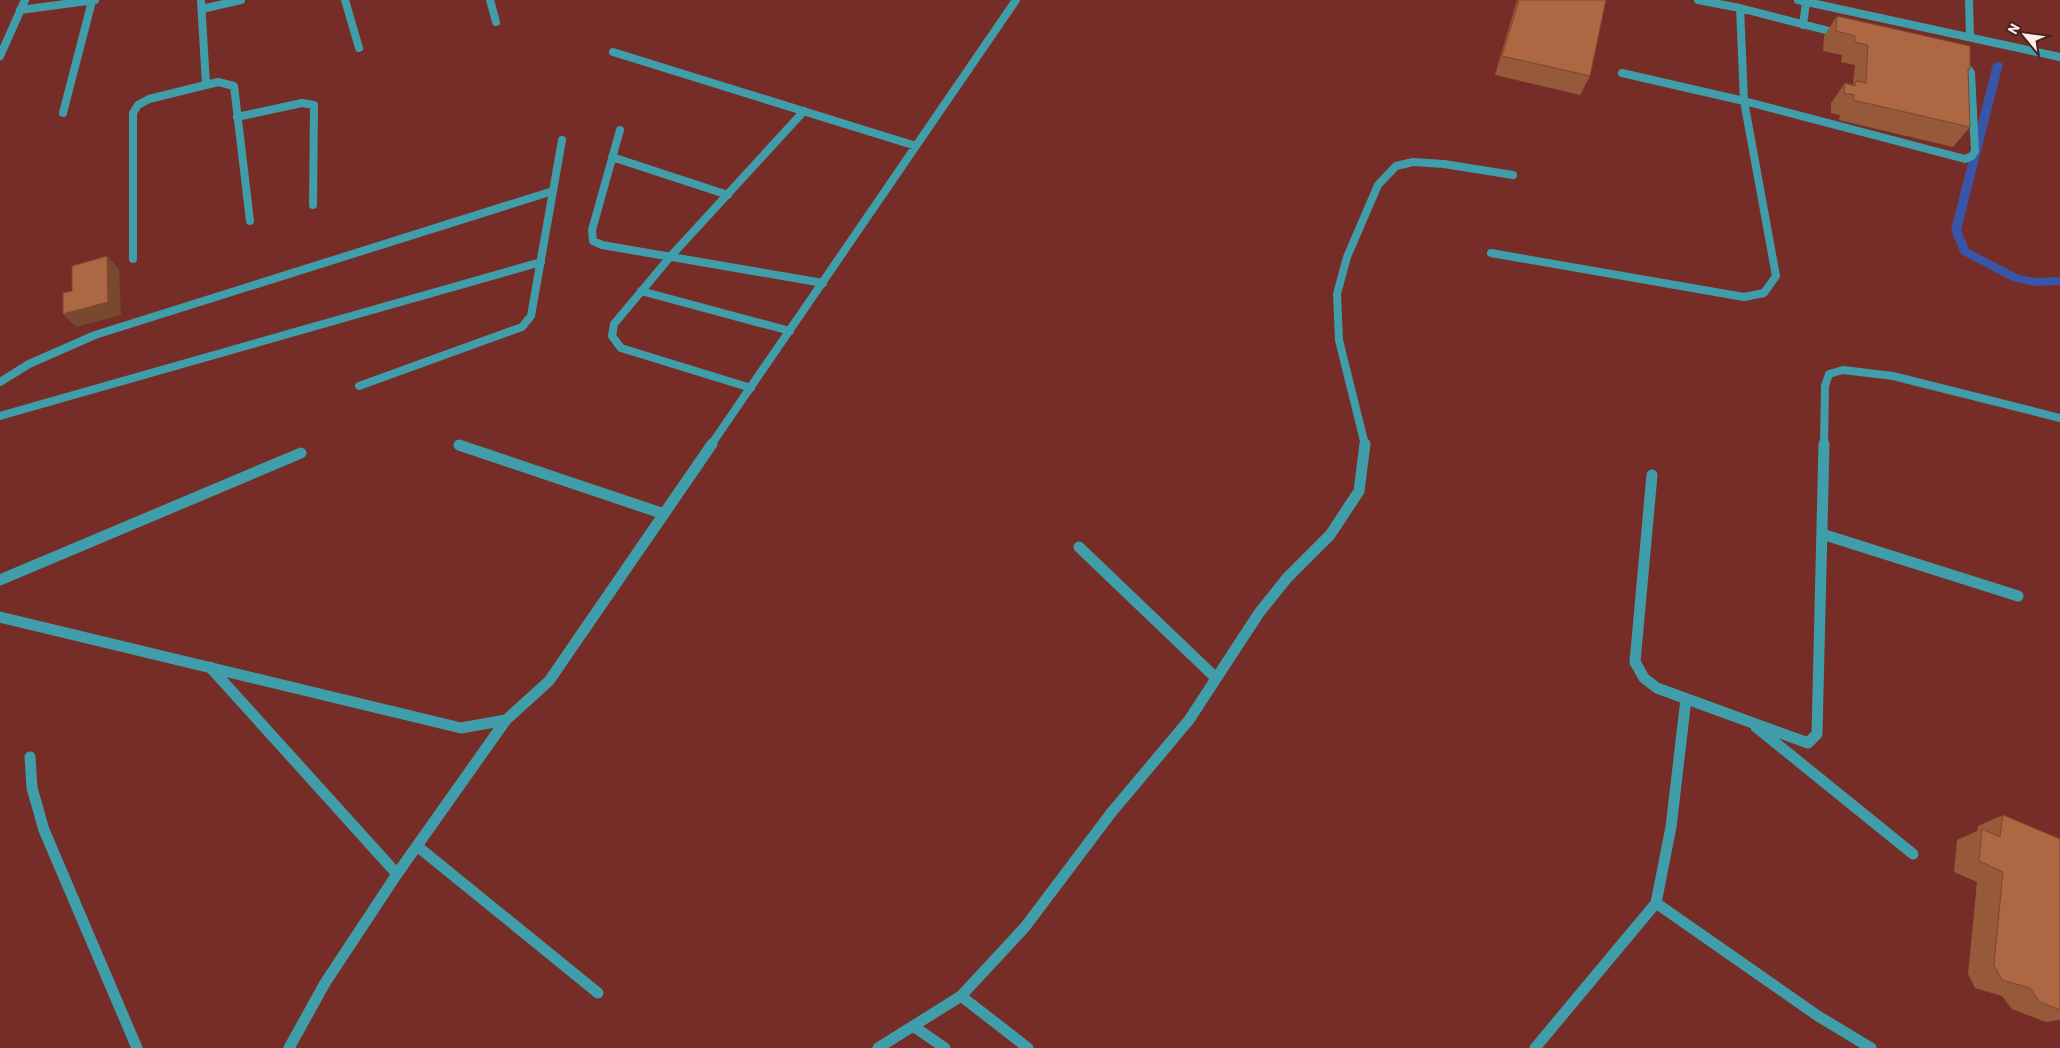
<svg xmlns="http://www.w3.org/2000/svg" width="2060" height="1048" viewBox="0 0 2060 1048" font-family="Barlow,sans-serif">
  <rect width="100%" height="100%" fill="#762d28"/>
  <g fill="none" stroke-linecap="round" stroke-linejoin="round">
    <path fill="#3855a8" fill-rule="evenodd" d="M1998,61L2003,64L1961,230L1969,249L2019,275L2035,278L2060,277V285L2035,286L2012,281L1961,254L1951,230L1993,64Z"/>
    <path stroke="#409eaa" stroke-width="11" d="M459,445L664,514
      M0,580L301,453"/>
    <path stroke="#409eaa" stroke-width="8" d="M201,0L206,85
      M345,0L359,48
      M490,0L496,22
      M1698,0L1740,8L1841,34
      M1798,0L2060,57
      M1969,0L1970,37
      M202,9L241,0
      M20,10L95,0
      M1803,25L1806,2
      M613,52L916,146
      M0,56L25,0
      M1622,73L1744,101L1965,159L1972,156L1975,151L1971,73L1966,66L1959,63
      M63,113L92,1
      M237,117L302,103L314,105L313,205
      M620,130L592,230L593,241L602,245L823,283
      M612,157L728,195
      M1491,253L1744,297L1764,293L1776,276L1744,101L1740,8
      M133,259V113L138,105L149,99L218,82L234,86L250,221
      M641,291L790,331
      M0,382L29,364L95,335L553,191
      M359,386L522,327L531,316L562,140
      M751,388L621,348L612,336L614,324L670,257L804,111
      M0,416L541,262
      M711,445L1016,0
      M1365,445L1339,340L1337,294L1347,257L1378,185L1396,166L1413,162L1444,164L1513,175
      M1824,445L1825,386L1829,374L1843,370L1893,376L2060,418"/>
    <path stroke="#409eaa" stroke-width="11" d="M1652,475L1635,662L1644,678L1657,688L1808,743L1817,734L1824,444
      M1822,534L2018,596
      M1079,547L1216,678
      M0,617L461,728L506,720L549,681L712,444
      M210,667L397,874
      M1756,727L1913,854
      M30,757L32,788L44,830L137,1048
      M417,846L598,993
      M1656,903L1818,1016L1871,1048
      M961,996L1028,1048
      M913,1026L945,1048
      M289,1048L325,983L397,874L506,720
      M878,1048L961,996L1025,927L1111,813L1189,720L1259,613L1287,578L1330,535L1359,491L1365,444
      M1535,1048L1656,903L1671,827L1686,699"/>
  </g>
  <path fill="#96593a" d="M1517,0H1606L1590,76L1580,95L1495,75Z
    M1837,16L1970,69L1968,72L1970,127L1953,147L1839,120L1840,115L1831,113V103L1845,83L1853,85L1855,65L1841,62L1842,55L1823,51L1824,36Z
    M2003,815L2060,839V1020L2046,1022L2012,1009L2002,996L1975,988L1968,974L1977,882L1954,872L1957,840L1977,831L1978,826Z"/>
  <path fill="#7a482f" d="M107,256L119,269L121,315L76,327L63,314Z"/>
  <path fill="#ae6743" stroke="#7a482f" d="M1519,0H1606L1590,76L1502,56Z
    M1837,16L1970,46V69H1968L1970,127L1853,100L1854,95L1844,93L1845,83L1855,86L1856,81L1866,83L1868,45L1855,42V36L1836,31Z
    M107,256L108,302L63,314V293L72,291V266Z
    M2003,815L2060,839V1010L2040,1002L2030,988L2002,980L1994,965L2003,872L1979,861L1982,829L2000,837Z"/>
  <g transform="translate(2025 35) rotate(299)" stroke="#442320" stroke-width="4" paint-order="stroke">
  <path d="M0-4L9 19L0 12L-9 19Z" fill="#ffece9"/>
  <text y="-8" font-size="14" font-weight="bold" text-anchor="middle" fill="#ffece9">N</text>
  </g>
</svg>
